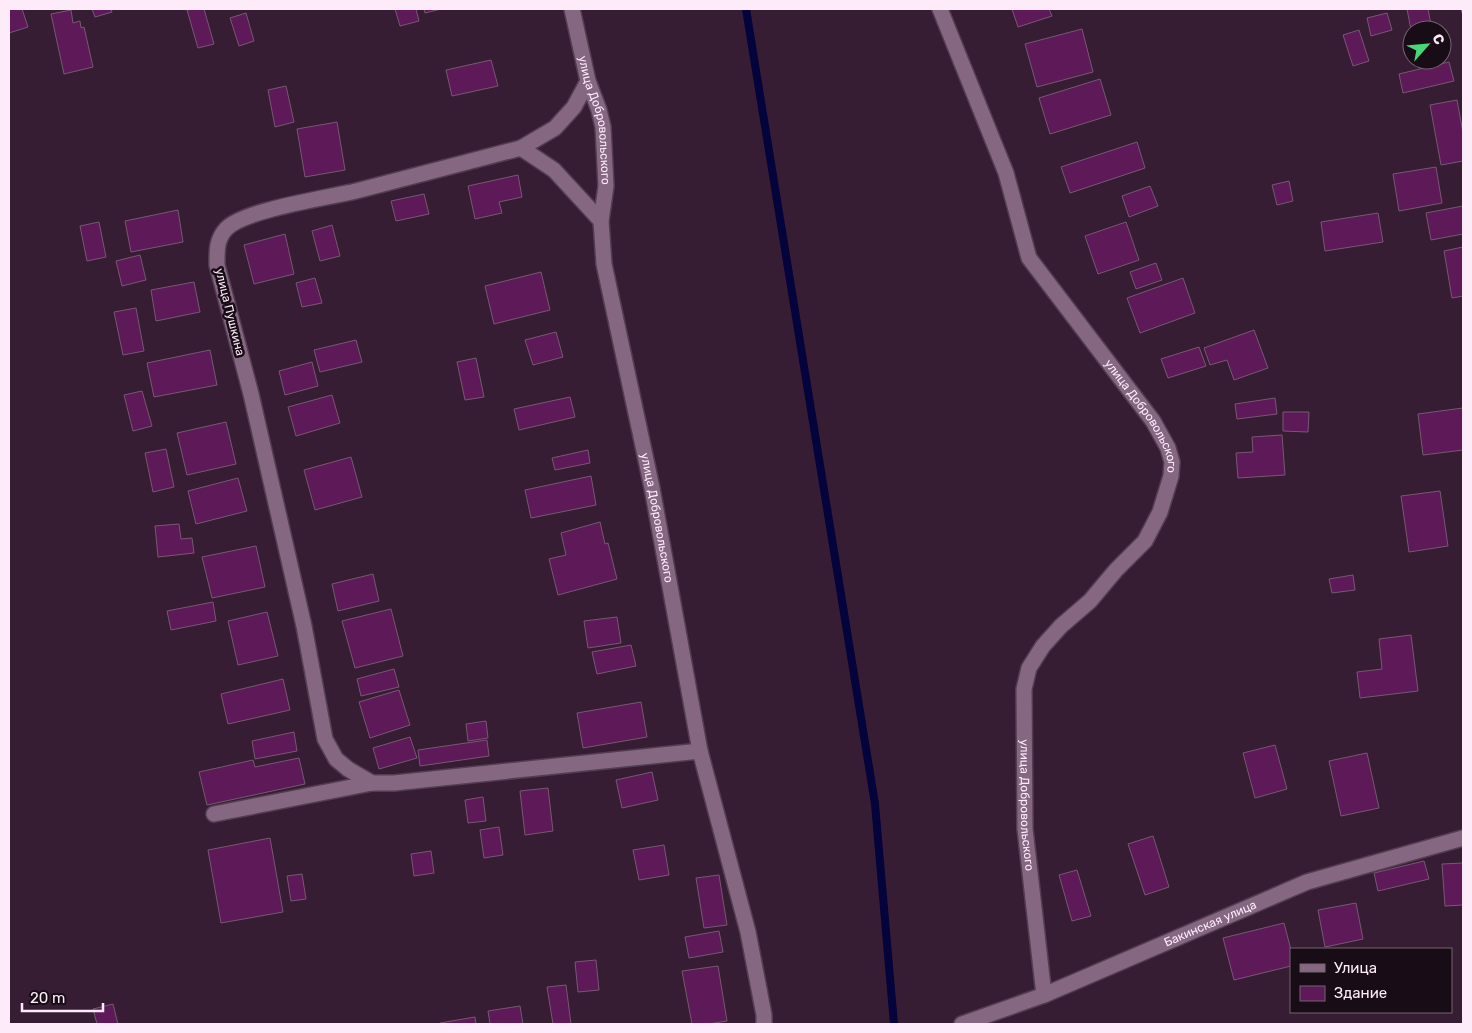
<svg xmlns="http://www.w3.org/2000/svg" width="1472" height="1033" viewBox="0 0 1472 1033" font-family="Rubik,sans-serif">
  <rect width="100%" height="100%" fill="#371d34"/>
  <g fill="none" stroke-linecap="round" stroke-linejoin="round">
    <path stroke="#05033b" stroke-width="8" d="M746,9L875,804L894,1024"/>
  </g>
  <path fill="#5d1958" stroke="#765872" d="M9,9H22L28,27L9,33Z
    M92,9H111L112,12L95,17Z
    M193,9H204L214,44L198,48L187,10Z
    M395,9H416L419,21L400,26Z
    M424,9H441L425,13Z
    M1012,9H1049L1052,16L1018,27Z
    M1407,9H1428L1432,30H1412V35Z
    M71,10L73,23L80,21L81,28L84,27L93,67L64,74L51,14Z
    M246,13L254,41L239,46L230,18Z
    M1387,13L1392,30L1371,36L1367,18Z
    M1082,29L1093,72L1037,87L1025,44Z
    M1359,30L1369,61L1353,66L1343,35Z
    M491,60L498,86L452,96L446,70Z
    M1449,62L1454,81L1403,93L1399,74Z
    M1100,79L1111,115L1050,134L1039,98Z
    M286,86L294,122L275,127L268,90Z
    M1457,100L1463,133V161L1441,165L1430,105Z
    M337,122L345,170L305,177L297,129Z
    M1137,142L1145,168L1070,193L1061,167Z
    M1436,167L1442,203L1399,211L1393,174Z
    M518,175L522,197L499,202L502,213L475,219L468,186Z
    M1289,181L1293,201L1277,205L1272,185Z
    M1150,186L1158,206L1129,217L1122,196Z
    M424,194L429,214L396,221L391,201Z
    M1463,206V234L1431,240L1426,213Z
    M178,210L183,242L131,252L125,221Z
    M1378,213L1383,242L1325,251L1321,222Z
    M99,222L106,257L87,261L80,226Z
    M1126,222L1139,260L1098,274L1085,236Z
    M332,225L340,256L320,261L312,231Z
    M285,234L294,274L254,284L244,245Z
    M1463,247V296L1452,298L1444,251Z
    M140,255L146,280L122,286L116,261Z
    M1156,263L1162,280L1136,289L1130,272Z
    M541,272L550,310L494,324L485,286Z
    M315,278L322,303L302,307L296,283Z
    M1183,278L1195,313L1140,333L1127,298Z
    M194,282L200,312L156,321L151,290Z
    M136,308L144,351L123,355L114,312Z
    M1254,330L1268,368L1234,380L1227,360L1210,365L1204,348Z
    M556,332L563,357L533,365L525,340Z
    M356,340L362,362L320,372L314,350Z
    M1199,347L1206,366L1168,378L1161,359Z
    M210,350L217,385L154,397L147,363Z
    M476,358L484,397L465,400L457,362Z
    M312,362L318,386L285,395L279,371Z
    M142,391L152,426L133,431L124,395Z
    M332,395L340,423L296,436L288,407Z
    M570,397L575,417L519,430L514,409Z
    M1275,398L1277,414L1237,419L1235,404Z
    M1463,408V450L1423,455L1418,414Z
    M1283,412H1309L1308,432L1283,431Z
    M226,422L236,464L187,475L177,433Z
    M1282,435L1285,475L1238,478L1236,453L1253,452L1252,437Z
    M166,449L174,487L153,492L145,453Z
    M588,450L590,463L555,470L552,458Z
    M351,457L362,497L315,510L304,470Z
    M591,476L596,505L531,518L525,490Z
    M238,478L247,511L196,524L188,491Z
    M1440,491L1448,546L1409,552L1401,496Z
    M600,522L605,544L608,543L617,579L558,595L549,559L566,555L561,533Z
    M179,524L181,539L192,538L194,553L158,557L155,526Z
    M256,546L265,587L212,598L202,557Z
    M373,574L379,601L338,611L332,584Z
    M1353,575L1355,590L1332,593L1329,579Z
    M213,602L216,621L171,630L167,611Z
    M391,609L403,656L355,668L342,621Z
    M267,612L278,656L238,665L228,621Z
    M617,617L621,643L588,648L584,621Z
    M1411,635L1418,691L1360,698L1357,672L1382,669L1379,639Z
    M631,645L636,666L597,674L592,652Z
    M394,669L399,687L361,696L357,679Z
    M283,679L290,710L228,724L221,694Z
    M399,690L410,725L370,738L359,702Z
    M641,702L647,737L583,748L577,713Z
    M486,721L488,738L468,741L466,724Z
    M294,732L297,751L255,759L252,741Z
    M410,737L417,758L379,769L373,748Z
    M487,740L489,756L420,766L418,750Z
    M1275,745L1287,789L1255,798L1243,753Z
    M1367,753L1379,808L1341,816L1329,761Z
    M299,758L305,784L207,805L199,772L253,760L255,767Z
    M652,772L658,800L622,808L616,780Z
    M548,788L553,831L525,835L520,791Z
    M483,797L486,821L468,823L465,800Z
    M499,827L503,855L484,858L480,830Z
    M1153,836L1169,887L1145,895L1128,844Z
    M270,838L283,912L221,923L208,850Z
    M664,845L669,875L639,880L633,850Z
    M431,851L434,873L414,876L411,854Z
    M1424,861L1429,879L1378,891L1374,873Z
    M1463,863V905L1445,906L1442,864Z
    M1077,870L1091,916L1072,921L1059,875Z
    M302,874L306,899L291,901L287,876Z
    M719,875L727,925L704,928L696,878Z
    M1356,903L1363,939L1325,947L1318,910Z
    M1284,923L1291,950V966L1234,980L1223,938Z
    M719,931L723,952L689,958L685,937Z
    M596,960L599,990L578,992L575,962Z
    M718,966L727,1021L708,1024H692L682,971Z
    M566,985L571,1024H553L547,987Z
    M113,1004L118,1024H97L93,1009Z
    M520,1006L523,1024H490L488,1011Z
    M475,1017L476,1024H440V1023Z"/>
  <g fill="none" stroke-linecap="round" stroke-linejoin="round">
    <defs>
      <g id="minor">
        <path id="s1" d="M572,9L588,81L599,110L603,127L606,186L601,221L604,264L652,488L700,751L748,932L764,1015V1024"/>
        <path id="s2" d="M940,9L1006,173L1029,258L1153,421L1168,448L1172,462L1171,476L1160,512L1145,541L1116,570L1090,601L1061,626L1043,646L1029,668L1024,689L1025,829L1044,995"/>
        <path d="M521,148L555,128L574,107L588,81"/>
        <path d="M372,783L348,769L336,759L325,739L304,626L251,394L217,265C217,252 216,240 226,229C243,210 327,198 356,191C411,177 466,162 521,148L554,170L601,221"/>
        <path d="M214,814L372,783H394L700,751"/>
        <path id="s3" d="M962,1024L1044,995L1307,882L1463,838"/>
      </g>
    </defs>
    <use href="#minor" stroke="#533d51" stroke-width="18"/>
    <path stroke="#745d71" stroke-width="3" stroke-dasharray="5 2.5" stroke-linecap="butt" d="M1462,9L1463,13"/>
    <use href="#minor" stroke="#856781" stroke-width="15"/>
  </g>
  <g text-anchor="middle" stroke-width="5" stroke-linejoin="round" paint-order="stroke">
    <g font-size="12" fill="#fdebfa" stroke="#180c16">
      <text dy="4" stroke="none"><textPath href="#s1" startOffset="114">улица Добровольского</textPath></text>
      <text transform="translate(230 312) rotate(76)" y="4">улица Пушкина</text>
      <text dy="4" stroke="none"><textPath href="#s2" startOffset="460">улица Добровольского</textPath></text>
      <text dy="4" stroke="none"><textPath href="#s1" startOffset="519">улица Добровольского</textPath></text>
      <text dy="4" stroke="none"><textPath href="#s2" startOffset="910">улица Добровольского</textPath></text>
      <text dy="4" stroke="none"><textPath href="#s3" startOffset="268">Бакинская улица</textPath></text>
    </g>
  </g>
  <rect width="1472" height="1033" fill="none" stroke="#fdebfa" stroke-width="20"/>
  <rect x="1290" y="948" width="162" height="65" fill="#180c16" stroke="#746571"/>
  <rect x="1300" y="964" width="25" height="8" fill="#856781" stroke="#746571"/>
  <text x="1334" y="973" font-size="15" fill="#fdebfa">Улица</text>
  <rect x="1300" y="986" width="25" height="15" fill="#5d1958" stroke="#746571"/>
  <text x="1334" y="998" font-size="15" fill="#fdebfa">Здание</text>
  <g transform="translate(1427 45) rotate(63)"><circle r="24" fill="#180c16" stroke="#746571"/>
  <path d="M0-4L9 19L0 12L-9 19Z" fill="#48d778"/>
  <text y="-8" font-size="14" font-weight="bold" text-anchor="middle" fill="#fdebfa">С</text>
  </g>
  <path d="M22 1003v8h81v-8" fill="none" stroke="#fdebfa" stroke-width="2.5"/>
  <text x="30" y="1003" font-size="15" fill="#fdebfa" stroke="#180c16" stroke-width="4" paint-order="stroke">20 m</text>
</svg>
